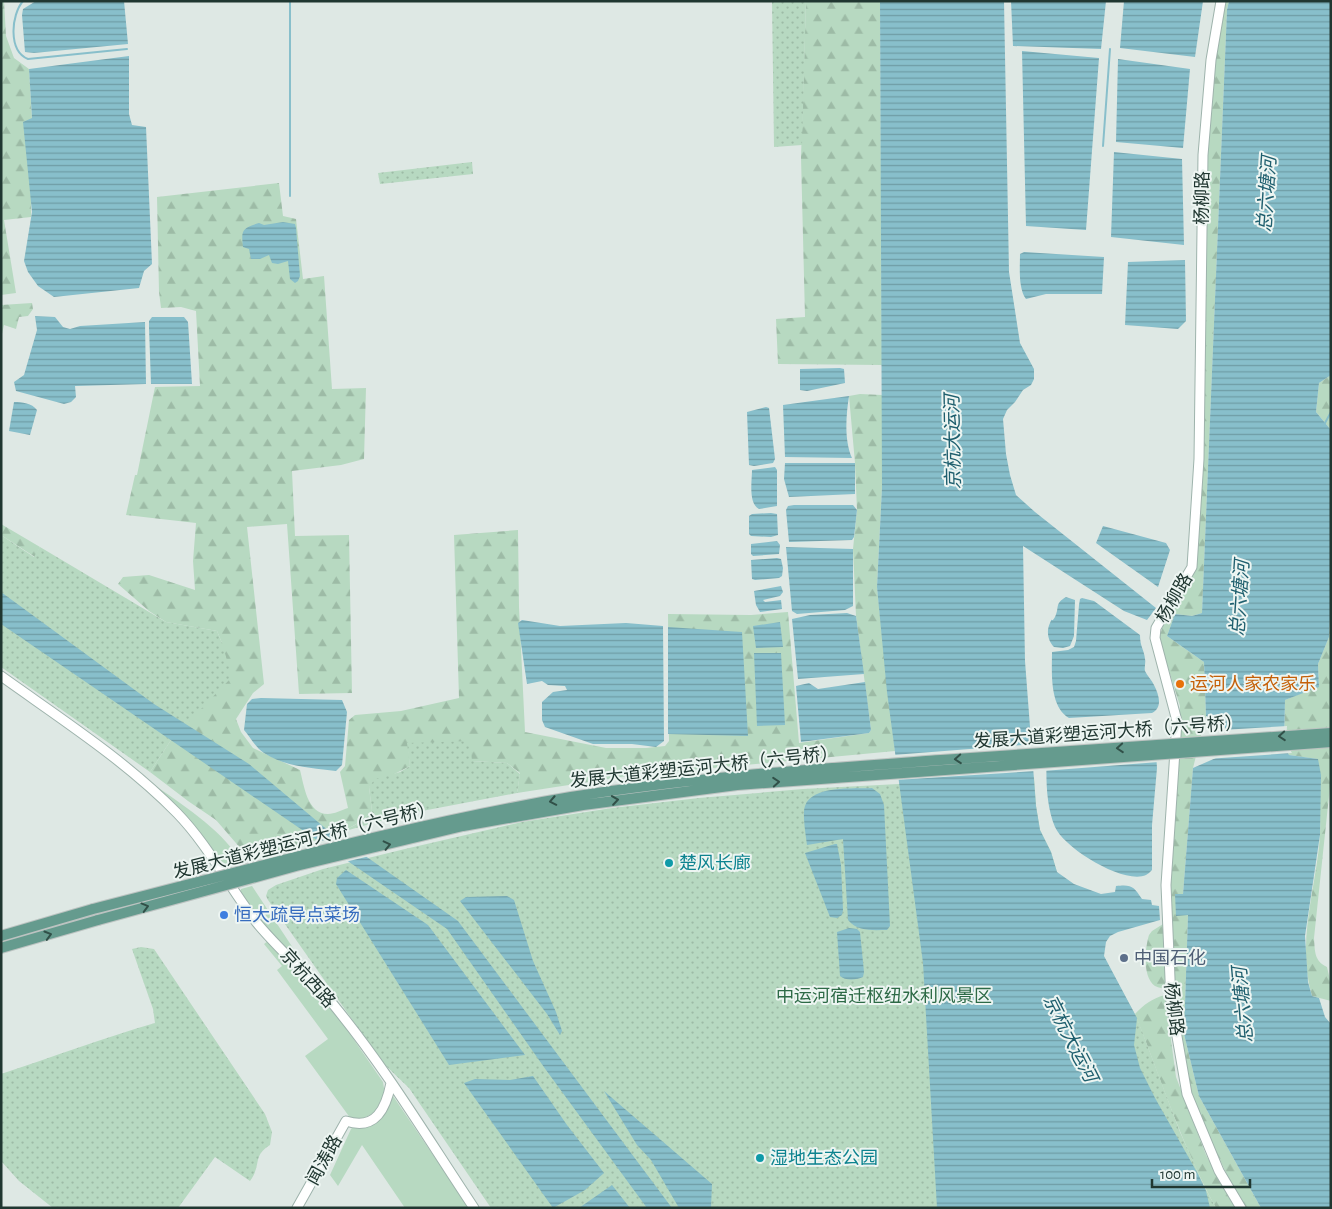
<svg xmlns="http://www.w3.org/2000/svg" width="1332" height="1209" viewBox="0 0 1332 1209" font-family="'Alegreya Sans','Noto Sans SC',sans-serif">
  <defs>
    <pattern id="forest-firs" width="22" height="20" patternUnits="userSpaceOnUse" patternTransform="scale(1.25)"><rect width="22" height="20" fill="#b7d9c1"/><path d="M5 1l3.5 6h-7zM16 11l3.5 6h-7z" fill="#9dbba6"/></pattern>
    <pattern id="park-dots" width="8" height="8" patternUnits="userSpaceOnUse" patternTransform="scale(1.25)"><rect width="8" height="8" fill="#b7d9c1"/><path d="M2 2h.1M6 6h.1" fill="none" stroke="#9dbba6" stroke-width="1.8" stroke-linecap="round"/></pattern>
    <pattern id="water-rules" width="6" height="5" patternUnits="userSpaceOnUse" patternTransform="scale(1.25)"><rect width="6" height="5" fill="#88bfcb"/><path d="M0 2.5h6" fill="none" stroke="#6f9ca5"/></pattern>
  </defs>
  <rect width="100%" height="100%" fill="#dee8e4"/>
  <path fill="#b7d9c1" d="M149,781C182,805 218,826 241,861L222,866L199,832Z
    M252,886L293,948L324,990L262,924L241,894V889Z
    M268,941L341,1021L383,1082L385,1095L380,1106L375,1112L364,1118L351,1119L305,1056L328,1039L277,970L282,966L264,944Z
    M393,1096L469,1208H405L362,1145L338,1186L330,1175L351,1129L353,1127C379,1120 382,1122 393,1096Z"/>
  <path fill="url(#forest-firs)" d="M1,1H4L6,36L14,58L29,69L32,119L31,217L4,220L16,293L1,295Z
    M806,1H880L882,365L778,364L776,319L805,317L801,157Z
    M1224,1H1229L1227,10L1202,613L1192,616L1175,614L1167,636L1204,662L1206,716L1193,768L1183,894H1175L1188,915L1184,1034L1199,1096L1261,1208H1246L1228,1177L1190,1095L1174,995L1169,917L1180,706L1159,638L1164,623L1194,571L1207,149L1214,60Z
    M279,183L283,216L296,219L303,279L324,276L332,389L366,388L364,459L341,465L292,471L295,536L349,535L352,693L299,694L287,524L247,527L264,684L253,693L236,719L241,732L253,748L300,770C304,785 307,814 328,814C334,814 342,810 348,808L340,772L345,766L349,720L355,715L401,711L459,698L454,535L518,530L519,607L525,732L606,748H646L665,746L669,741L668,614L751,615L788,612L799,743L869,733L871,730L856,616L853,549L857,510L855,463L849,396L860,394L882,395V487L877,587L895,751L627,776L517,793L520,773L507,763L472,761L408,743L410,766L369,787L372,811C352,837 281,849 248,857L216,820L188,801L150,772L171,740L222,643L217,631L166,622L149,611L118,584L123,577L149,575L195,590L193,561L196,523L126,515L135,475H137L155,387L200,386L196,311L181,307L161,308L159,292L157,197Z
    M32,303L33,309L28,316L19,317L16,329L4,325L1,338V305Z
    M1331,375V430L1316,412L1319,383Z
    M1,524L40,547L35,557L1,535Z
    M1331,600V777L1314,938C1315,951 1314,961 1327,967L1331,984V1001L1312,996C1296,941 1316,890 1320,836C1321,811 1318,784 1317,759L1289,755L1284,745L1285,700L1319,686L1318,664L1329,637Z
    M1163,924L1167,989C1163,988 1159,988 1155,986C1142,977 1145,948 1149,935L1152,931Z
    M1165,995L1176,1077L1206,1155L1235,1208H1216C1182,1146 1161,1079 1135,1014C1143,1005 1153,998 1165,995Z"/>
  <path fill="url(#park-dots)" d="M772,1H806L802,145L774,147Z
    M472,162L473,174L380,184L378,173Z
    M1,535L34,557L40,547L166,622L217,631L222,643L232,677L171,740L150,772L1,667Z
    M470,741L472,761L507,763L520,774L517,793L401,815L335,834C349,828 363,823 372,811L369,787L375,779L400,772L410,766L407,743Z
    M1034,777L1036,806L1040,830L1051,852L1057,872L1137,1018L1180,1132L1204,1186L1216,1208H491L409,1088L382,1062L268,900L266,896L268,890L276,885L323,869L405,849L522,822L612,808L699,798L803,789Z
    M141,947L154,949L265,1114L272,1132L270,1145C252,1156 262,1165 250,1181L215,1157L178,1208H53L19,1181L1,1161V1074C53,1057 103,1038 155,1023L153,1009L132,949Z"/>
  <path fill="url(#water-rules)" d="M36,1H124L128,44L34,53L25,52L22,15L23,9Z
    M880,1H1004L1009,272L1020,343L1034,369V379L1031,385L1023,390L1015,402L1007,410L1003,419L1006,454L1010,475L1016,495L1035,512L1156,608L1147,620L1124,611L1023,546L1025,661L1036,806L1040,830L1051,852L1057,872L1074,884L1101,894L1115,892L1116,886C1132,884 1134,887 1142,899L1151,900L1152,905L1159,906L1160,920L1118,932L1110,936L1106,942L1104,956L1137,1018L1134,1045L1140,1068L1155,1098L1198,1174L1206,1191L1210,1208H937L923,963L887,692L877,587L882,487Z
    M1011,1H1106L1101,49L1013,46Z
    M1124,1H1203L1195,57L1120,48Z
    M1229,1H1331V375L1319,383L1316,412L1331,430V600L1329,637L1318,664L1319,687L1285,700L1284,745L1289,755L1318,759L1321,775L1320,835L1305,936L1308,982L1312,996L1319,998L1325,1017L1331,1024V1208H1261L1199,1096L1184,1034L1188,915L1176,916L1175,894H1183L1193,768L1225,754V723L1206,716L1204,662L1167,636L1175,614L1192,616L1202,613L1227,10Z
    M1022,51L1099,58L1086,230L1026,226Z
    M129,56V114L132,125L146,127L152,264L144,271L139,288L54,297L38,286L28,272L24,261L32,212L23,122L32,118L29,69Z
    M1118,59L1190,69L1183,148L1116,142Z
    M1114,152L1182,159L1184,245L1111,237Z
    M283,222L295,224L296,228L300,276L298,281L295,283L290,279L288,261L278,264L272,263L269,255L260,259H251L249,249L243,247C241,230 242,228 259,223L264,225Z
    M1024,252L1104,257L1102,294H1046L1026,299C1018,288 1020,268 1020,254Z
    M1185,260L1186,321L1178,329L1125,325L1128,262Z
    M35,316L55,317L63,327L70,329L80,326L145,322L146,384L75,386L76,397L71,402L64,404L16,391L14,382L24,375L37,330Z
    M152,317H184L188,322L192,384H151L149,328V321Z
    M840,368L844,369L845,383L807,391L800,390V369Z
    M849,396C846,416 844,440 852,458L785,457L783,405Z
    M14,402C22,402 32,403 37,410L30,435L9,431Z
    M766,407L769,408L775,459L773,463L754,466L749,465L747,412Z
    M785,463H855V494L789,497L784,479Z
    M775,467L777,470V506L759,509C748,503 752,481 752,470Z
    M794,505H853L857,510L854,537L852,540L789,542L786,510L788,506Z
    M771,513L777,514L778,535L771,537L751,536L749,534V516L752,514Z
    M1103,526L1166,543L1170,550L1158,587L1096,543Z
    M777,541L780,545L779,554L753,556L751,554V544Z
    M786,547L853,549V606L845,610L797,614L792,611Z
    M777,558L781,559L783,568L782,576L779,578L755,580L752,579L751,560Z
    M781,586L783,592L780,596L763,600L765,602L781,600L782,609L760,612L756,605L754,591Z
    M1,592L154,704L249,764L324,827L458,921L672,1208H647L546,1070L447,929L1,624Z
    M1066,597L1075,600L1074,636L1070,646L1063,648L1054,647C1048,641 1046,631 1050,623C1053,616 1051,624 1055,617C1060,607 1054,604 1066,597Z
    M1082,598L1094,601L1140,635C1140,647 1144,649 1145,659C1146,663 1144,667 1145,671C1147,676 1152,680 1154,685C1159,695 1163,707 1152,713L1069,718C1049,706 1052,672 1052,652L1068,650L1074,647L1076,641L1079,605L1080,599Z
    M847,613L856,616L864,674L798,679L792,619L810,615Z
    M522,620L560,626L626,623L663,626L664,741L656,747L632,744H593L545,727L542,720V702L553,692L567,690L565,686L548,685L542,681L527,684L518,623Z
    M780,622L783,647L756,648L753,626Z
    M668,627L742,632L748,736L668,734Z
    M754,653H781L785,725L757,726Z
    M865,682L871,730L869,733L801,742L796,686L809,683L818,689Z
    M261,698L342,700L347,712L342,765L336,771C313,768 285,767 264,753C256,748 250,737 244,730L247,704L252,699Z
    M1155,738L1157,768L1152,825V870C1150,872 1148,874 1146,875C1124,885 1064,848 1055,827C1045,803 1046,773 1047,748Z
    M872,788L880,794L884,805L890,926L887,930C873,930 858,932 848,920L843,839L807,845C806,836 802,814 805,806C812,785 854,789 872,788Z
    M835,844H837L841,865L843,910L842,915L837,918L830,917L805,853Z
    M346,870L428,925L525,1055L449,1065L336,884L337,878Z
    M507,896L514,900L533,961L556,1012L562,1031L560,1035L547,1014L460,901L466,897Z
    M849,928L857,929L860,932L864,972L863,977C857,980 845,981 840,976L837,932Z
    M533,1076L567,1125L604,1173L585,1190L553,1208L464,1083L475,1079L510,1080Z
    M604,1091L712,1184L711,1208H679L651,1160L637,1145Z
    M612,1185L630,1208H579Z"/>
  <path fill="#dee8e4" d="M1287,726L1286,744L1292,753L1207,759L1222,752V730Z
    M1155,736L1157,738L1159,762L1043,771L1044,747L1050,743Z
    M1034,744L1036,771L896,780L893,755Z
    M342,836L370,856L345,862L316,842Z"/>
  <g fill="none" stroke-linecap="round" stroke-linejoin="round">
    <path stroke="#88bfcb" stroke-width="2" d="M23,1C11,15 8,51 28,59L127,49
      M1103,146L1110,49
      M290,196V1
      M1325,423L1331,412"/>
    <defs>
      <path id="secondary" d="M1221,1L1211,60L1203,155L1199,459L1192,567L1156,628L1155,638L1177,721L1166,885L1171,1002L1187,1094L1219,1171L1241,1208
        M1,676C61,719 125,760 177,813C209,846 229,887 257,923C280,951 309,975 332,1003C385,1067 428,1139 474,1208
        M297,1208L346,1121C376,1131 386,1108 391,1083"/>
      <path id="primary" d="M1,936L93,909
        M1,948L98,920"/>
    </defs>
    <use href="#secondary" stroke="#9eb3ac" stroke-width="11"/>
    <use href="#primary" stroke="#bcc3c1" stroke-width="12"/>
    <use href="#secondary" stroke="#fff" stroke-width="9"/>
    <use href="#primary" stroke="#659b8e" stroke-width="10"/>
    <defs>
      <path id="primary-bridge" d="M93,909C251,869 410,824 571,797C694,777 817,769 941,760C1071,751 1201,742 1331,733
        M98,920L296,866L463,826L583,805L737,785L1331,742"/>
    </defs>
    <use href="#primary-bridge" stroke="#bcc3c1" stroke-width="12" stroke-linecap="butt"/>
    <use href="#primary-bridge" stroke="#659b8e" stroke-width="10"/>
  </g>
  <defs><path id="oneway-chevron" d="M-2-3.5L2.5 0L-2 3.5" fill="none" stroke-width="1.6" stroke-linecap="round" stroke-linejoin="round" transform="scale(1.25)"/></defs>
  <g stroke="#315048">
    <use href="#oneway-chevron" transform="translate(1282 736) rotate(176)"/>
    <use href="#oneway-chevron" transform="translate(1120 748) rotate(176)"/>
    <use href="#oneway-chevron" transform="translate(958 759) rotate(176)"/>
    <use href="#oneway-chevron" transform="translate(776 782) rotate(-4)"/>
    <use href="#oneway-chevron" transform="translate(615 800) rotate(-8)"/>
    <use href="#oneway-chevron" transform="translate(553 801) rotate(169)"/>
    <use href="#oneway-chevron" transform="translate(387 845) rotate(-13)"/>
    <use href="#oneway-chevron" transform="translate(145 907) rotate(-15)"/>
    <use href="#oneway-chevron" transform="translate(48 935) rotate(-16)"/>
  </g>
  <circle fill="#e8710a" stroke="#edf5f2" stroke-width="2" cx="1180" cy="684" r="5"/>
  <g fill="#0f9aa8" stroke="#edf5f2" stroke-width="2">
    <circle cx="669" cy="863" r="5"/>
    <circle cx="760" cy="1158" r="5"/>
  </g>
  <circle fill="#3f7fe0" stroke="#edf5f2" stroke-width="2" cx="224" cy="915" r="5"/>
  <circle fill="#5c6f8a" stroke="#edf5f2" stroke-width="2" cx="1124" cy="958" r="5"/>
  <g text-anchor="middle" stroke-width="4" stroke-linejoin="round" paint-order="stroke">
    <g font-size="18" fill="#203731" stroke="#edf5f2">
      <text transform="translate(1202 198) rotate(-89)" y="6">杨柳路</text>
      <text transform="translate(1174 598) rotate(-60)" y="6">杨柳路</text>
      <text transform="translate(1108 732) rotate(-4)" y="6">发展大道彩塑运河大桥（六号桥）</text>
      <text transform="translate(704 767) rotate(-6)" y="6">发展大道彩塑运河大桥（六号桥）</text>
      <text transform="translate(304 840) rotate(-14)" y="6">发展大道彩塑运河大桥（六号桥）</text>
      <text transform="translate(308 978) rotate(48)" y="6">京杭西路</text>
      <text transform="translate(1174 1009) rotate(83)" y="6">杨柳路</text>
      <text transform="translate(324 1160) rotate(-61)" y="6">闻涛路</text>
    </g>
    <g font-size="18" fill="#c56008" stroke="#edf5f2" text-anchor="start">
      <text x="1190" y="690">运河人家农家乐</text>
    </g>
    <g font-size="18" fill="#0d838f" stroke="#edf5f2" text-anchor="start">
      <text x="679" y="869">楚风长廊</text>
      <text x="770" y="1164">湿地生态公园</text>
    </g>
    <g font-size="18" fill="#366cbe" stroke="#edf5f2" text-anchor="start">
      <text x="234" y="921">恒大疏导点菜场</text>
    </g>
    <g font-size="18" fill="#4e5e75" stroke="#edf5f2" text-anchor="start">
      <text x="1134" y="964">中国石化</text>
    </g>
    <g font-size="18" fill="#2d6a46" stroke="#edf5f2">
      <text x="884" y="1002">中运河宿迁枢纽水利风景区</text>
    </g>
    <g font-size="19" font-style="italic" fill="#1f5f6e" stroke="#edf5f2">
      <text transform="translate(1266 194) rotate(-86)" y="7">总六塘河</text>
      <text transform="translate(952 442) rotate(-91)" y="7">京杭大运河</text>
      <text transform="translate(1239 598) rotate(-86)" y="7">总六塘河</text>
      <text transform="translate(1242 1005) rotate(-95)" y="7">总六塘河</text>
      <text transform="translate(1071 1038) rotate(63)" y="7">京杭大运河</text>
    </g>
  </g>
  <rect width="1332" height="1209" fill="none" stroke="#203731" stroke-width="5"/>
  <path d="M1152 1179v8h98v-8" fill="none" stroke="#203731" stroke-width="2.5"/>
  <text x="1160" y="1179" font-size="15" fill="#203731" stroke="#edf5f2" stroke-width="4" paint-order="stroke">100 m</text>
</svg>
